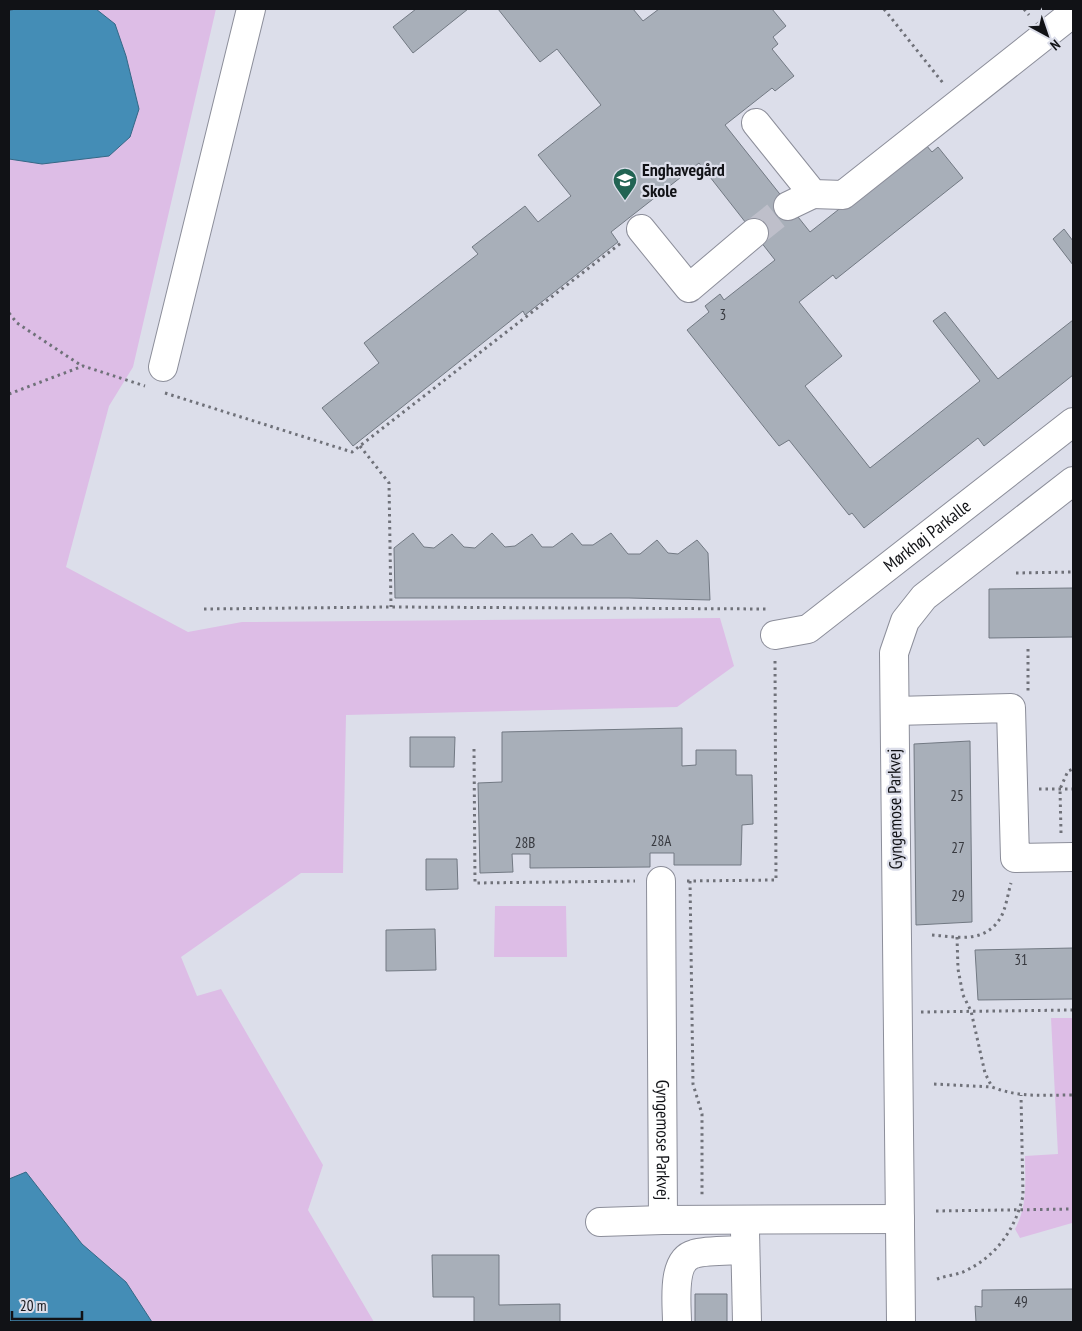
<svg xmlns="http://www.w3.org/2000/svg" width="1082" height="1331" viewBox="0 0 1082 1331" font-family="'PT Sans Narrow',sans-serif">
  <rect width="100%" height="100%" fill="#dcdeea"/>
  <path fill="#ddbde6" d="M9,9H216L133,367L109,406L66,567L188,632L242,622L720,618L734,666L677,707L346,715L343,873H301L181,957L197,996L221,989L323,1165L308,1210L374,1322H9Z
    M495,906H566L567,957H494Z
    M1051,1018H1073L1072,1223L1020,1238L1015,1229C1028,1206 1025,1181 1025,1156L1058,1154Z"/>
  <path fill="#448db6" stroke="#356886" d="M15,9H96L115,24L126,56L139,109L130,137L109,156L42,164L9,159V11Z
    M26,1172L82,1244L126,1282L152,1322H9V1179Z"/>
  <path fill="#a8afb9" stroke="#727983" d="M416,9H468L413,53L393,27Z
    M498,9H633L643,21L659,9H772L786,26L773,37L778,44L772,49L794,76L775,91L772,88L725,125L810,232L904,158L926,145L932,152L938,147L963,178L836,279L833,275L799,302L842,356L805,386L870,468L980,381L933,321L945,312L998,379L1073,320V375L984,446L978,438L864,528L852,513L849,515L789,440L779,446L687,330L709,312L705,306L720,294L724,300L775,260L699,163L611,232L618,242L525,315L523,311L353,446L322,408L379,363L364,343L478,254L472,247L525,206L538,222L571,196L538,155L601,105L557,49L540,62Z
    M1064,229L1073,241V265L1053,239Z
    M413,533L424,547L434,548L452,534L464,547L475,548L492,533L505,547L515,546L532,534L542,547H553L572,533L582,545H593L611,533L628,554H640L657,540L668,553L678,554L697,540L708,553L710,600L629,598H395L394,548Z
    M1073,588V637L989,638V589Z
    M682,728V766L696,765V750H736V775H752L753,824L742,825L741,865H674V853H650V867L530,868V854H512L513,872L480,873L478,783L502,782V732Z
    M410,737H455L454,767H410Z
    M970,741L972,922L916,925L914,744Z
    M426,859H457L458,889L426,890Z
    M435,929L436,970L386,971V930Z
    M1073,948V999L978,1000L975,950Z
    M432,1255H499V1305L560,1304V1322H474V1297H433Z
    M1073,1289V1322H976L975,1306L982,1307V1290Z
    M695,1294H727V1322H695Z"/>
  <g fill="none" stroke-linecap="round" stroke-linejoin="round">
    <path stroke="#bebfca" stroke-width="28" stroke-dasharray="28 14" stroke-linecap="butt" d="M754,233L788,206"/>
    <defs>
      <g id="minor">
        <path d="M756,123L813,194L843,195L1073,13"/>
        <path d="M788,206L813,194"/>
        <path d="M641,229L689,288L754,233"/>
        <path d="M163,367L251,9"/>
        <path id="s1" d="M775,635L808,629L1073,422"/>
        <path d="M895,711L1011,708L1015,858L1073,857"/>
        <path id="s2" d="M661,881L663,1220"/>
        <path d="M600,1222L663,1220L900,1219"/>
        <path d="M745,1231L747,1322"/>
        <path d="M677,1322C677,1304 671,1260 694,1254C707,1250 730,1251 745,1250"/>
        <path d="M901,1322L894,653L905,621L924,597L1073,481"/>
      </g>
    </defs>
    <use href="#minor" stroke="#8c8e9a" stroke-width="30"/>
    <path stroke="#6f7179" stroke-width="3" stroke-dasharray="2.5 4" stroke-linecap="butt" d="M884,9L943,83
      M1024,9L1029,15
      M9,313L17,323L82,366
      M165,393L352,452L621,243
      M9,394L83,366L145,386
      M360,446L389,483L391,607
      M1016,573L1073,572
      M204,609L391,607L768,609
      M1028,649V691
      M474,749L475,883L635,881
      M1039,789H1073
      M1061,833L1060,789L1068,771L1073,769
      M687,881L776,880L775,658
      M690,881L693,1084L702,1114V1196
      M932,935C958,937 985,944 1001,917C1006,908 1008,893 1011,883
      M957,937L958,969L963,995L971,1011L985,1073L992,1087C1020,1098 1044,1095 1073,1095
      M921,1012L1073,1010
      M934,1084L992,1087
      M936,1211L1073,1209
      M937,1279C945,1276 955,1275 963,1272C996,1257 1015,1230 1023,1196L1021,1095"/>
    <use href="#minor" stroke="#fff" stroke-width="28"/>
  </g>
  <defs>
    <symbol id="school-pin" viewBox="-11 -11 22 30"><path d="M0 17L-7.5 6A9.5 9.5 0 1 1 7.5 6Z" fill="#226453" stroke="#dcdeea"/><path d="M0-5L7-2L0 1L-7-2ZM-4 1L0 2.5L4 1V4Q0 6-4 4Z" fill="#fff"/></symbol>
  </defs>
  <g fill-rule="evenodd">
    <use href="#school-pin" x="611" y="166" width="28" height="38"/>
  </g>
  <g text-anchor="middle" stroke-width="4.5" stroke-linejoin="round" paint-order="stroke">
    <g font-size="15" fill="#37393f">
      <text x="723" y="320">3</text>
      <text x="957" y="801">25</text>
      <text x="661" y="846">28A</text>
      <text x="525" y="848">28B</text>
      <text x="958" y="853">27</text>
      <text x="958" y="901">29</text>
      <text x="1021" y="965">31</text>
      <text x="1021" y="1307">49</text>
    </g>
    <g font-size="18" font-weight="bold" fill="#111216" stroke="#dcdeea" text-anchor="start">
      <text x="642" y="176">Enghavegård<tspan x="642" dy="21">Skole</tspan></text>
    </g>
    <g font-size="18" fill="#111216" stroke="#dcdeea">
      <text dy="6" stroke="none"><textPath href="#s1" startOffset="185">Mørkhøj Parkalle</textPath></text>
      <text transform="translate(895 809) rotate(-91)" y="6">Gyngemose Parkvej</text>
      <text dy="6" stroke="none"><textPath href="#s2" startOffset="259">Gyngemose Parkvej</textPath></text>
    </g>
  </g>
  <rect width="1082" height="1331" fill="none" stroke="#111216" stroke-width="20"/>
  <g transform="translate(1047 35) rotate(140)" stroke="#dcdeea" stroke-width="4" paint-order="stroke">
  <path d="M0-4L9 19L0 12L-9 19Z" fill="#111216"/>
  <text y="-8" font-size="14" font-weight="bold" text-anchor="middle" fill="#111216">N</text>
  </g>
  <path d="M12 1311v8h70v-8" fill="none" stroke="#111216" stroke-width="2.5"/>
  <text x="20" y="1311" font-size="15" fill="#111216" stroke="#dcdeea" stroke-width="4" paint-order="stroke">20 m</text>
</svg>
